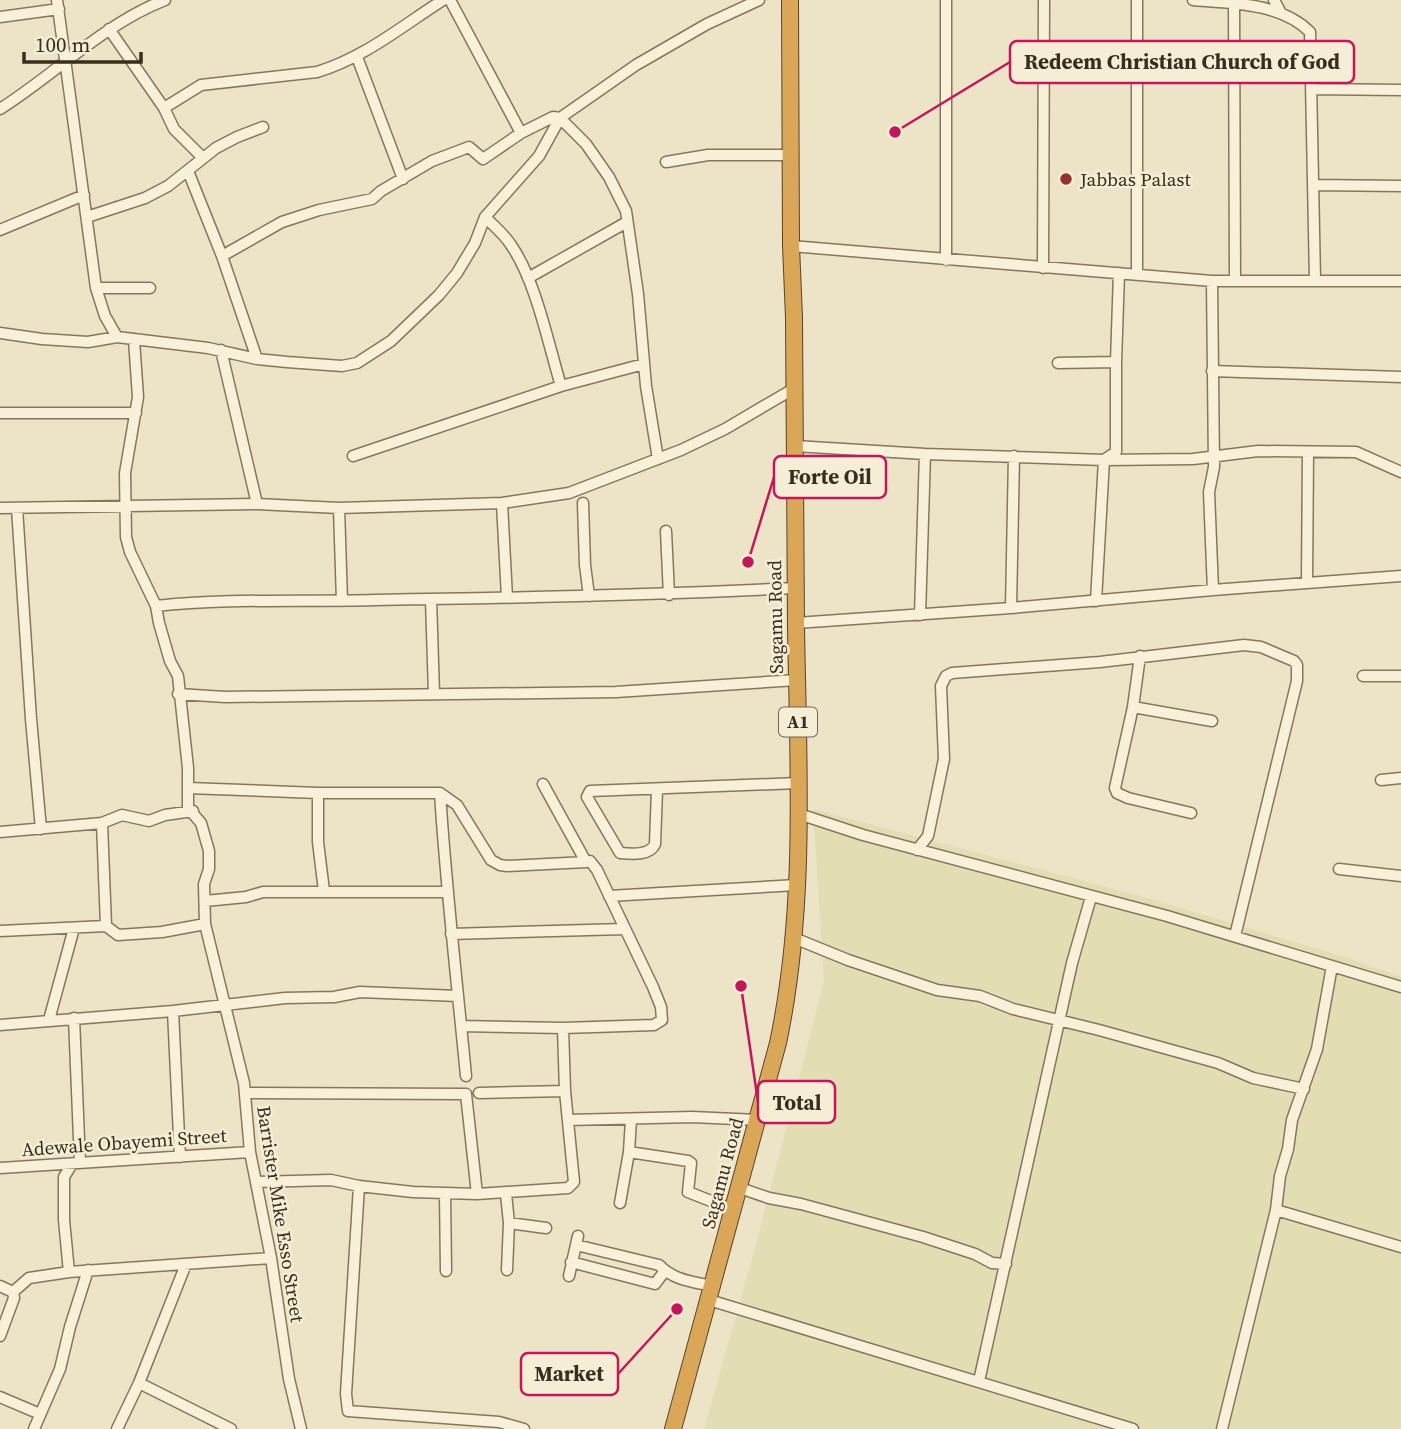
<svg xmlns="http://www.w3.org/2000/svg" width="1401" height="1429" viewBox="0 0 1401 1429" font-family="'Source Serif 4',serif">
  <rect width="100%" height="100%" fill="#ede3c6"/>
  <path fill="#e3ddb3" d="M813,809L1144,897L1341,956L1401,977V1429H704L756,1245L824,981Z"/>
  <g fill="none" stroke-linecap="round" stroke-linejoin="round">
    <defs>
      <path id="minor" d="M57,0L96,288L105,316L117,337
        M450,0L521,133
        M1193,0C1232,3 1281,3 1310,32L1315,280
        M1274,0L1281,13
        M1234,2L1235,280
        M0,17L59,9
        M109,29L164,108L174,129L202,157
        M357,57L403,179
        M1313,89L1401,90
        M164,108L201,85L317,72C364,58 402,26 443,0
        M0,109C54,75 105,23 165,0
        M666,162L708,155H790
        M188,171L222,256L257,359
        M1314,185L1401,186
        M87,217L145,198L168,186L216,148L237,137L263,127
        M485,217C494,226 504,234 511,245C536,281 548,343 561,386
        M0,230L84,195
        M791,246L1212,281H1401
        M222,256L282,222L319,210L372,199L381,191L432,161L469,147L483,159L521,133L553,117L560,118L586,144L609,177L626,211L638,294L646,386L658,459
        M946,260V0
        M1043,268L1044,0
        M1137,274V0
        M528,278L627,222
        M1212,281L1214,467L1209,492L1213,590
        M96,288H150
        M0,333L42,339L88,342L117,337L208,348L257,359L287,362L342,366L357,363L391,341L439,295L457,273L475,243L485,217L539,156L560,118L636,65L707,24L759,0
        M134,340L138,397L125,473L126,537L130,552L156,606L159,623L170,661L178,676L188,768V808L201,823L209,851V869L204,884L205,924L244,1083L250,1152L271,1258L289,1379L301,1429
        M221,350L257,504
        M1058,363L1116,362
        M1212,371L1401,377
        M0,413H136
        M795,446L925,454L1104,460L1193,459L1258,451L1356,452L1401,472
        M353,456L561,386L644,364
        M502,503L507,598
        M583,503L585,565L589,596
        M0,508L257,504L339,508L502,503L569,493L681,450L725,429L795,388
        M17,508L31,719L41,829
        M339,508L342,601
        M666,531L669,595
        M1307,583L1308,452
        M431,599L434,694
        M1096,601L1104,460L1116,452V362L1119,273
        M156,606C229,598 302,602 375,600C515,598 656,595 796,588
        M1011,608L1014,456
        M920,615L925,454
        M796,623L1011,608L1213,590L1401,576
        M1140,656L1133,707L1115,788L1117,793L1128,798L1191,813
        M1363,676H1401
        M178,694L225,697L616,692L797,680
        M1133,707L1212,721
        M1381,780L1401,778
        M188,788L318,793H440L457,805L491,860L500,865L507,866L586,862
        M657,790L655,844C650,856 631,854 620,853L587,797L590,791L798,783
        M318,793V842L324,891
        M440,793C446,888 457,982 466,1076
        M799,814L863,835L1167,916L1401,987
        M102,823L106,926
        M0,832L102,823L122,815L149,821L165,815L193,811
        M917,850L928,836L944,759L941,686L946,676L952,673L1100,662L1244,645L1261,647L1294,661L1297,665V681L1235,936
        M1339,869L1401,876
        M609,896L797,885
        M205,901L246,897L263,892H446
        M0,931L106,926L118,935L162,932L205,924
        M451,934L624,929
        M794,938L848,960L937,990L980,996L1013,1009L1099,1030L1218,1063L1253,1078L1304,1089
        M173,1011L180,1157
        M74,1018L80,1163
        M49,1020L74,928
        M0,1025L173,1011L285,998L334,997L360,992L458,996
        M461,1026L563,1028L654,1025L662,1020L661,1007L653,987L597,870L590,861L586,862L543,784
        M245,1093L466,1094L477,1194
        M479,1093L565,1091
        M568,1120L692,1117L758,1120
        M629,1152L688,1161L691,1163L688,1192L734,1210
        M72,1164L64,1177V1220L69,1272L271,1258
        M0,1168L250,1152
        M256,1182L331,1180L359,1186L413,1192L477,1194L568,1188L574,1182L565,1091L563,1028
        M359,1186L346,1394L348,1411L499,1422L524,1429
        M740,1188L769,1198L801,1204L923,1237L975,1254L992,1263L1006,1264
        M445,1193L446,1271
        M506,1194L509,1223L507,1270
        M620,1203L629,1152L631,1120
        M1276,1210L1401,1247
        M509,1223L546,1228
        M576,1245L659,1265C673,1280 693,1282 712,1286
        M571,1262L655,1284L664,1272
        M569,1276L578,1236
        M0,1286L13,1292L14,1298L0,1336
        M13,1292L29,1278L69,1272
        M709,1300L1133,1429
        M979,1381L1072,963L1091,897
        M139,1383L231,1429
        M0,1397L40,1414
        M34,1429L60,1369L70,1327L88,1270
        M117,1429L139,1383L186,1264
        M1222,1429L1276,1210L1280,1176L1288,1149L1292,1120L1317,1049L1332,966"/>
      <path id="highway" d="M673,1429L778,1043C807,905 798,765 796,625C795,522 795,419 794,317L791,246L790,0"/>
    </defs>
    <use href="#minor" stroke="#88765c" stroke-width="13"/>
    <use href="#highway" stroke="#564430" stroke-width="18"/>
    <use href="#minor" stroke="#f8f0d9" stroke-width="10"/>
    <use href="#highway" stroke="#daa759" stroke-width="16"/>
  </g>
  <circle fill="#96312d" stroke="#f5edd5" stroke-width="2.5" cx="1066" cy="179" r="7"/>
  <g text-anchor="middle" stroke-width="5" stroke-linejoin="round" paint-order="stroke">
    <rect fill="#f5edd5" stroke="#716756" stroke-width="2" x="779" y="707.5" width="38" height="29" rx="5"/>
    <g font-size="18" font-weight="bold" fill="#392d1f">
      <text x="798" y="728">A1</text>
    </g>
    <g font-size="19" fill="#392d1f" stroke="#f5edd5" text-anchor="start">
      <text x="1080" y="186">Jabbas Palast</text>
    </g>
    <g font-size="19" fill="#392d1f" stroke="#f5edd5">
      <text transform="translate(775 617) rotate(-91)" y="7">Sagamu Road</text>
      <text transform="translate(124 1142) rotate(-4)" y="7">Adewale Obayemi Street</text>
      <text transform="translate(722 1173) rotate(-75)" y="7">Sagamu Road</text>
      <text transform="translate(281 1214) rotate(81)" y="7">Barrister Mike Esso Street</text>
    </g>
  </g>
  <path fill="none" stroke="#c2185b" stroke-width="2.5" d="M895 132L1010 62M748 562L774 477M741 986L758 1102M677 1309L618 1374"/>
  <g fill="#c2185b" stroke="#f5edd5" stroke-width="2.5">
    <circle cx="895" cy="132" r="7"/>
    <circle cx="748" cy="562" r="7"/>
    <circle cx="741" cy="986" r="7"/>
    <circle cx="677" cy="1309" r="7"/>
  </g>
  <g fill="#f5edd5" stroke="#c2185b" stroke-width="2.5">
    <rect x="1010" y="41" width="344" height="42" rx="7"/>
    <rect x="774" y="456" width="112" height="42" rx="7"/>
    <rect x="758" y="1081" width="77" height="42" rx="7"/>
    <rect x="521" y="1353" width="97" height="42" rx="7"/>
  </g>
  <g font-size="21" text-anchor="middle" font-weight="bold" fill="#392d1f">
    <text x="1182" y="69">Redeem Christian Church of God</text>
    <text x="830" y="484">Forte Oil</text>
    <text x="797" y="1110">Total</text>
    <text x="569" y="1381">Market</text>
  </g>
  <path d="M24 52v10h117v-10" fill="none" stroke="#392d1f" stroke-width="3.5"/>
  <text x="35" y="52" font-size="21" fill="#392d1f" stroke="#f5edd5" stroke-width="5" paint-order="stroke">100 m</text>
</svg>
